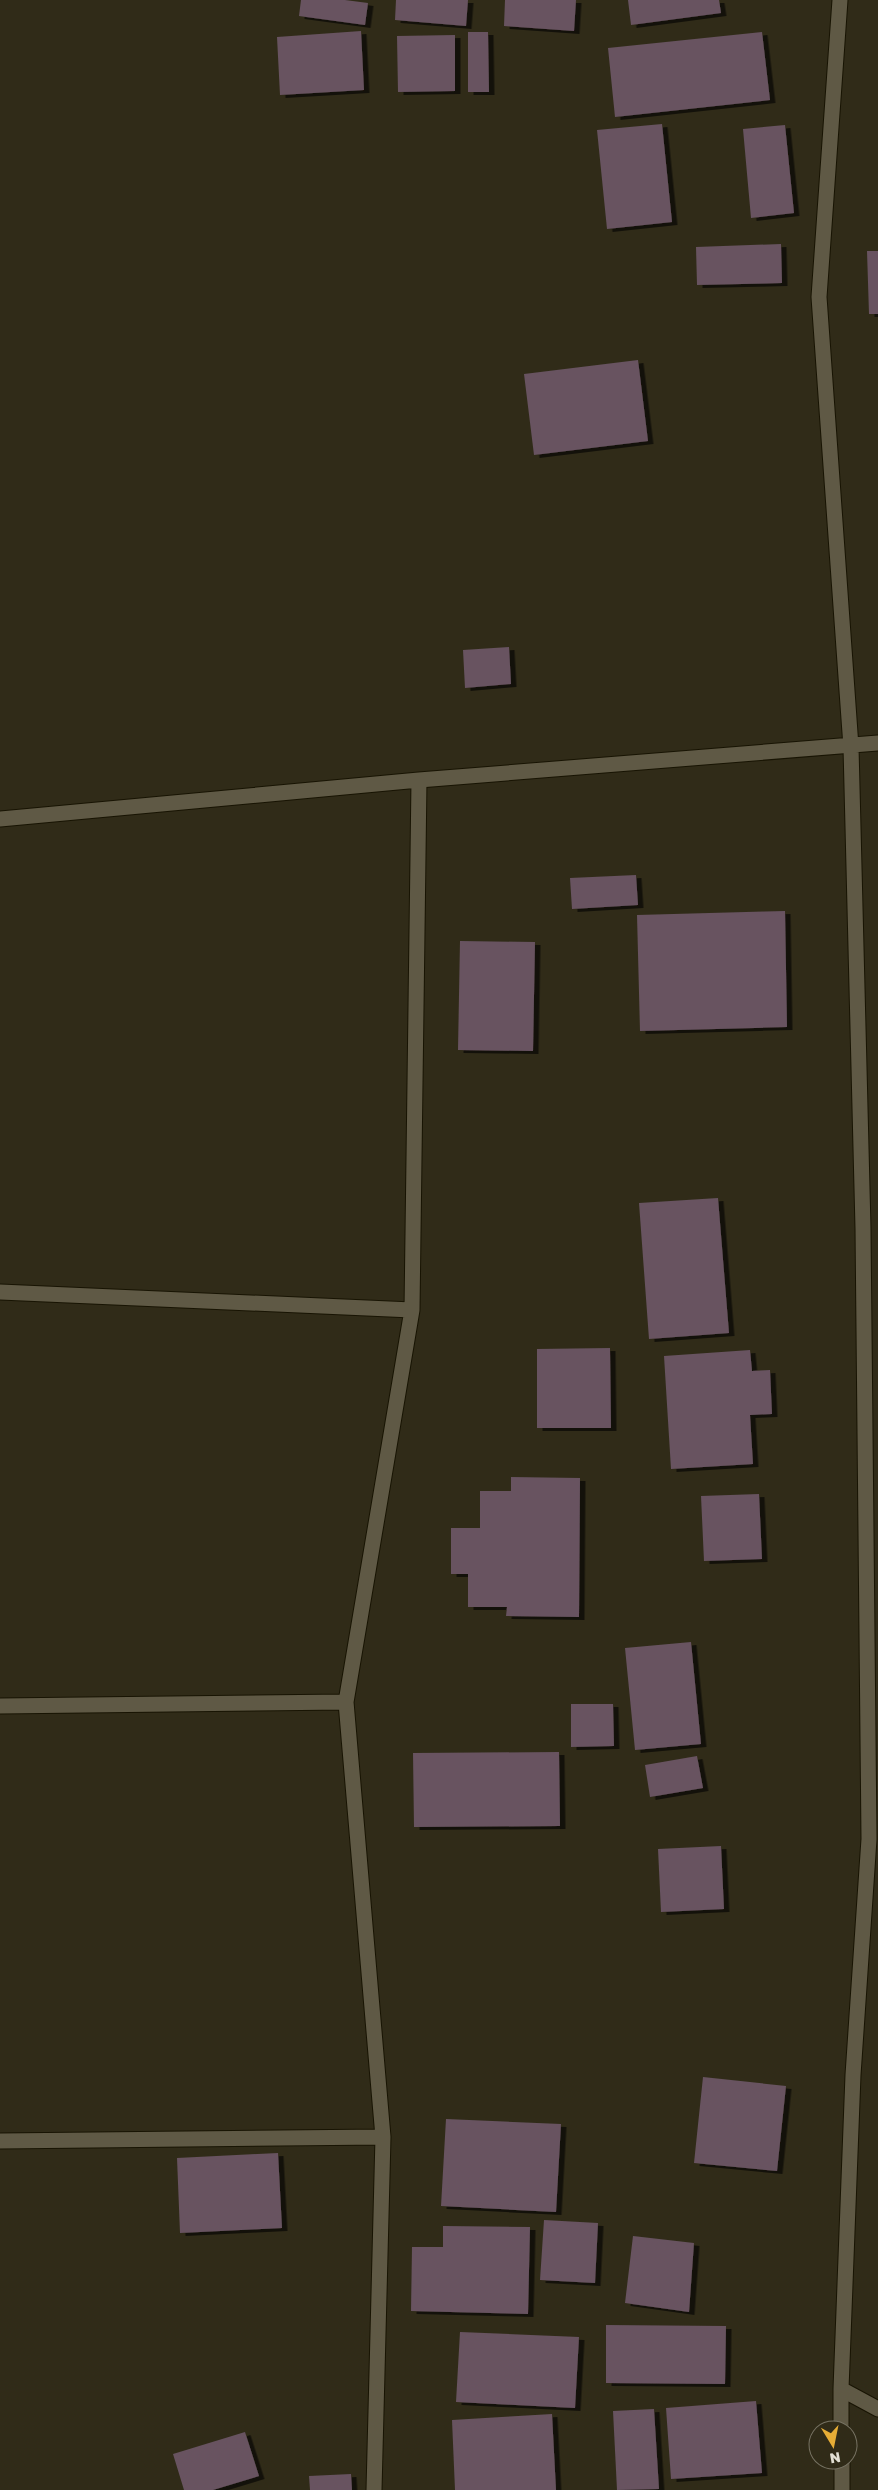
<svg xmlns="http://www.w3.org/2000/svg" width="878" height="2490" viewBox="0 0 878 2490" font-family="'Golos Text',sans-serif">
  <defs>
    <filter id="shadow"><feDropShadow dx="5.5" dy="3" stdDeviation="0" flood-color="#0009"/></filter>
  </defs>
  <rect width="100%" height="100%" fill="#302b18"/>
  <path fill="#675360" filter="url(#shadow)" d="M301,0H345L368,3L365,25L299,16Z
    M396,0H468L466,26L395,20Z
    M505,0H576L574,31L504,26Z
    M628,0H719L721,13L631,25Z
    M361,31L364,90L280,95L277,37Z
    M468,32H488L489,92H468Z
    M762,32L770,100L615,117L608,48Z
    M455,35V91L398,92L397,36Z
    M662,124L672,222L607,229L597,130Z
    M785,125L794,213L751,218L743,129Z
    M781,244L782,283L697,285L696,247Z
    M867,251H878V314H869Z
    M638,360L648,441L534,455L524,374Z
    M509,647L511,684L465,688L463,650Z
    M636,875L638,905L572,909L570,878Z
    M785,911L787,1027L640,1031L637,915Z
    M460,941L535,942L533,1051L458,1050Z
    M718,1198L729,1333L649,1339L639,1203Z
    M610,1348L611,1428H537V1349Z
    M750,1350L752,1371L770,1370L772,1414L750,1415L753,1464L671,1469L664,1356Z
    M511,1477L580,1478L579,1617L506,1616L507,1607H468V1574H451V1528H480V1491H511Z
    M759,1494L762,1559L704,1561L701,1496Z
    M691,1642L701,1744L635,1750L625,1648Z
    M571,1704H613L614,1746L571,1747Z
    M559,1752L560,1826L414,1827L413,1753Z
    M697,1756L703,1788L650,1797L645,1765Z
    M721,1846L724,1909L661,1912L658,1849Z
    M703,2077L786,2086L777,2171L694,2163Z
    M446,2119L561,2124L556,2212L441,2206Z
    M278,2153L282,2228L180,2233L177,2158Z
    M544,2220L598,2223L595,2283L540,2280Z
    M443,2226L530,2227L528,2314L411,2311L412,2247H443Z
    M633,2236L694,2243L689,2312L625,2303Z
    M606,2325L726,2326L725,2384L606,2383Z
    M460,2332L579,2337L575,2408L456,2402Z
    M756,2401L762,2473L671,2479L666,2408Z
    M654,2409L659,2489L617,2490L613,2411Z
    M552,2414L556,2490H455L452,2420Z
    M245,2432L259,2476L213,2490H184L173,2454Z
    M351,2474L352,2490H310L309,2476Z"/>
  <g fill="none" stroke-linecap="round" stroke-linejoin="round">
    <defs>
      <path id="minor" d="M840,0L819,297L851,747L863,1228L869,1839L853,2075L841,2389V2430
        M0,819L419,780L878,743
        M0,1292L412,1310
        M0,1706L346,1702
        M0,2141L383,2137
        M841,2389L878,2409
        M842,2460V2490
        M374,2490L383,2137L346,1702L412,1310L419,780"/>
    </defs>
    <use href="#minor" stroke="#181403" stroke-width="17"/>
    <use href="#minor" stroke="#5f5945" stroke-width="15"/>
  </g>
  <g transform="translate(833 2445) rotate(170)"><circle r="24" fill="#302b18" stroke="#777363"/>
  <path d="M0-4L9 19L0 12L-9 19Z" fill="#e6ad36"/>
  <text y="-8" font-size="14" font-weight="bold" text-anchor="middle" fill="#e2dfd3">N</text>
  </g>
</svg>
